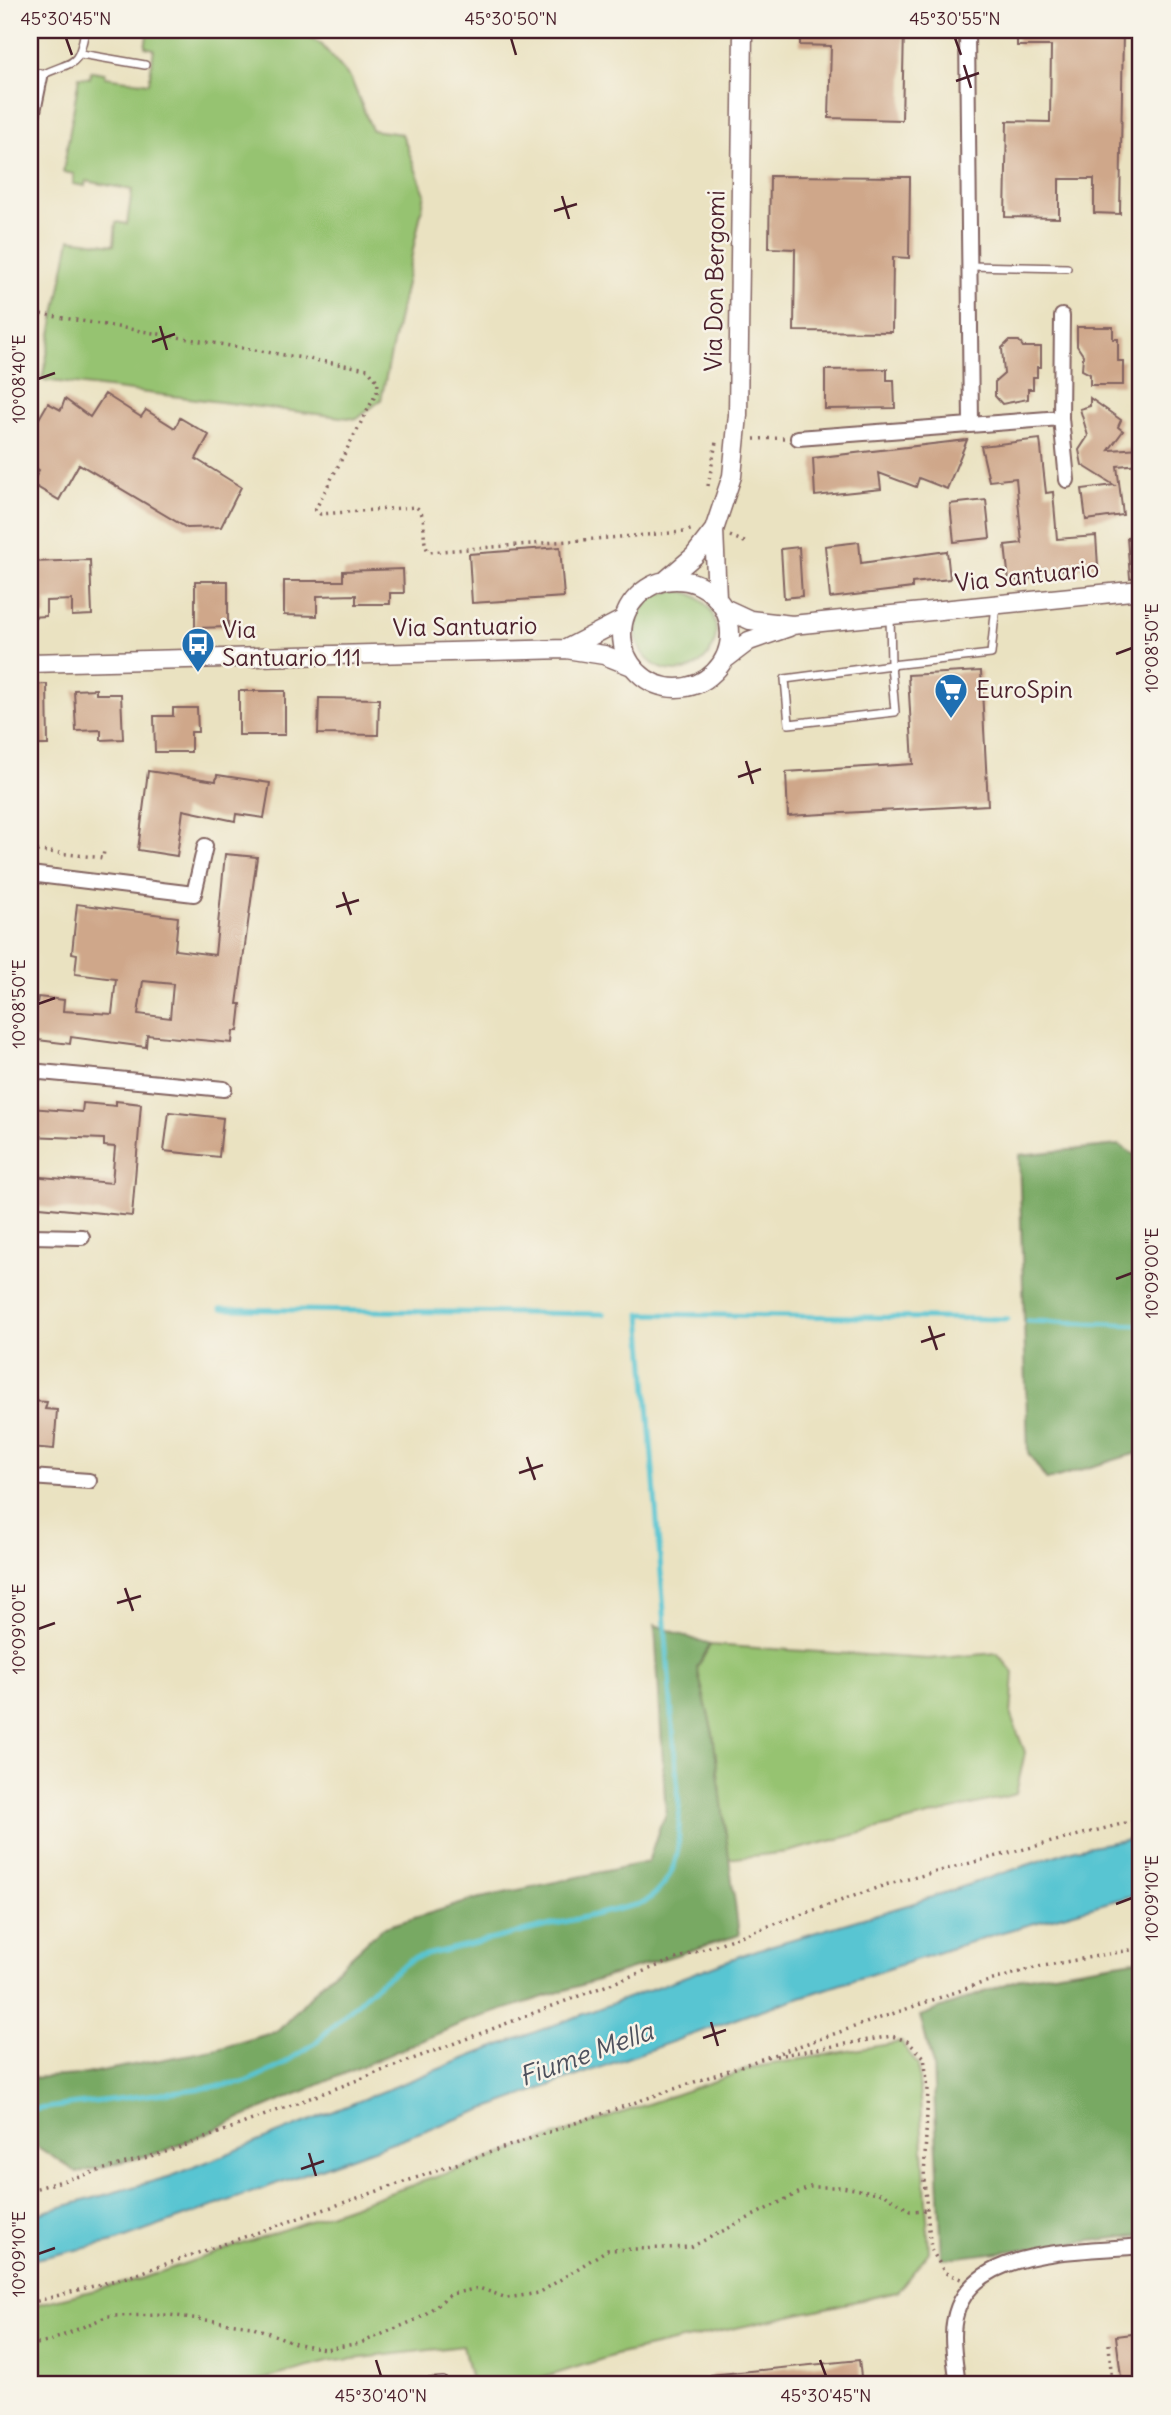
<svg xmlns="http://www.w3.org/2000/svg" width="1171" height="2415" viewBox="0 0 1171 2415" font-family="Delius,sans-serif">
  <rect width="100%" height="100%" fill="#f7f3e8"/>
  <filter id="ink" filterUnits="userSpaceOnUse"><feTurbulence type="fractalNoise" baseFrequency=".0143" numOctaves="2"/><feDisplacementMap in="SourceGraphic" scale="14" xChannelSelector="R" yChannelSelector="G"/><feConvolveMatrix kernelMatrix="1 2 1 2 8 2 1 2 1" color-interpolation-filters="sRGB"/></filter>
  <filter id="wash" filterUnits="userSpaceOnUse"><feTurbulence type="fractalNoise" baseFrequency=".00686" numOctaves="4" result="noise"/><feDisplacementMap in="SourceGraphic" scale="28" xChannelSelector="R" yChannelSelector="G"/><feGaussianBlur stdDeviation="1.57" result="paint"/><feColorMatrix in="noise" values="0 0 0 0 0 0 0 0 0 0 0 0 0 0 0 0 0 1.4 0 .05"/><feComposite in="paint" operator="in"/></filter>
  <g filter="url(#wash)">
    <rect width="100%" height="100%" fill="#eae2c1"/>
    <path fill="#96c371" stroke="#70714e" stroke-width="2" d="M148,30H298L322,45L351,79L372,130L402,134L425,194L381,400L357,419L42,380L70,239L114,245L116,222L127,224L132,190L86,181L85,186L73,184L74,174L63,172L79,77L90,78L91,71L105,73V77L149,83L154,49L145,47Z
      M636 631a40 40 0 1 1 80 0a40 40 0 1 1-80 0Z
      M710,1645L928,1659L997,1653L1014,1673L1011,1716L1025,1752L1016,1794L787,1852L727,1859L713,1734L697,1668Z
      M901,2042L918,2065L929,2252L897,2292L615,2355L521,2385H472L463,2346L328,2362L242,2385H30V2306L140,2279L755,2067Z"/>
    <path fill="#78a963" stroke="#616447" stroke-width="2" d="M1119,1145L1141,1159V1452L1047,1480L1028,1453L1019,1155Z
      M655,1625L710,1645L697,1668L713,1734L739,1935L465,2022L162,2152L78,2173L30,2142V2078L80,2075L218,2049L278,2031L326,1979L382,1928L476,1899L648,1862L660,1826L666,1817Z
      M1141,1959V2235L942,2259L933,2066L920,2016L1022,1978Z"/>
    <path fill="#59c5d2" stroke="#52727e" stroke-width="2" d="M1141,1837V1893L992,1935L755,2012L114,2242L30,2260V2216L172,2176L479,2053L756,1950L911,1904L1075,1849Z"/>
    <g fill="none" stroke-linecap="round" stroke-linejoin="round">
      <path stroke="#59c5d2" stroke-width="5" d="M221,1309L604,1314
        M1027,1321L1141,1325
        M30,2110L243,2083L277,2068L314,2044L376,1985L413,1958L644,1903C681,1876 679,1849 679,1806L641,1314L1008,1319"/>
    </g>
    <g id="blocks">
      <path fill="#cfa78a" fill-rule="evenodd" d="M800,30H904L902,120L829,118L831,46L800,45Z
        M1017,30H1123L1120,214L1094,213V179H1059V218L1005,217L1007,121L1050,122L1051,46H1017Z
        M770,176L910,177L909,258L893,257L892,332L794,331L795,249L769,248Z
        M1077,327H1113V339H1118V361H1123V385H1090V374L1082,370L1083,355L1077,346Z
        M1009,341H1019L1023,347H1041V367H1037V377H1033V389H1028V399L1002,404L995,396V382L1004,374L1002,348Z
        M887,369V380H894L895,408L825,409V370Z
        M105,394L141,417L146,410L175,428L180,418L209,435L196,459L241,487L221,527L187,528L79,464L59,500L32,484L39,470L30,464V434L48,403L61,410L65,399L90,417Z
        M1090,398L1121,420L1118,427L1123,431L1109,450L1141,448V464L1117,466L1123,515L1086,520L1082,489L1114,485L1082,465L1079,450L1088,436L1080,409L1090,406Z
        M1040,439L1046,493L1053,492L1057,539L1096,536L1098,566L1052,571L1053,576L1009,581L1005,545L1022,543L1016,478L989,481L981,446Z
        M967,440L947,489L919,478L916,487L879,473L881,489L815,496L813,458Z
        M986,500L990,538L954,542L950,504Z
        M1141,536V577L1130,578L1127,537Z
        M859,542L861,563L947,551L950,579L912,583V588L830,598L825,546Z
        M560,547L564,597L472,603L469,554Z
        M799,547L802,596L784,598L781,549Z
        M90,560L92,615L72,616V600L46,601V616L30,617V562Z
        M403,569L404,593H390V604H356V595L317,596V616L284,615V581H343V571Z
        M195,581H228V627L195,628Z
        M981,671L988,805L788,816L786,772L913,764L908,675Z
        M47,684L48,745H30V685Z
        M96,689V694H121L123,739L101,740V730L76,731L74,690Z
        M239,691H285V735H239Z
        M319,698L379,699L378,735L318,734Z
        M173,708H197L198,732H191V752H155L154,716H173Z
        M148,771L216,781L217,775L270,783L264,818L236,814L235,821L183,810L177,856L138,850Z
        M225,854L257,857L237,1004H241L238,1031H233L232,1043L147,1035L146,1047L71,1037L70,1044L30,1039V1010L36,1011L38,997L64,1000L63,1011L112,1014L116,979L75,974L77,954L72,953L77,904L178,917L175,950L215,955ZM143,981L173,984L170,1018L138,1014Z
        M116,1101L141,1104L132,1216L30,1206V1176L112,1183L115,1147L104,1146V1139L30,1136V1108L82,1112L83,1103L116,1106Z
        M169,1112L223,1118L219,1157L164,1151Z
        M30,1401L47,1402L45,1409L57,1410L54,1449L30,1447Z
        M1141,2333V2385H1122L1116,2336Z
        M859,2360L862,2385H712L711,2375Z"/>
    </g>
  </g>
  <g filter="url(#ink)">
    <use href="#blocks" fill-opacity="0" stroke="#826360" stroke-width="2"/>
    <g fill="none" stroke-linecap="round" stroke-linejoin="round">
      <defs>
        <path id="service" d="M81,54L145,65
          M40,76C73,59 78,71 85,30
          M969,266L1067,268
          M890,616L891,665L785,679L789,724L895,712L891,665L991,654L996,604
          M393,2385L443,2381L444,2385"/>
        <path id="minor" d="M967,30L971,425
          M30,78L40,77L30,126
          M1061,418L1067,480
          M798,438L1061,418L1062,316
          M30,874L194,894L205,846
          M30,1071L224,1089
          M30,1236L82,1237
          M30,1477L89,1481
          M958,2385C956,2369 953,2353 953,2337C953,2244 1077,2253 1141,2246"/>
        <path id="tertiary" d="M666,580L694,556L714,530
          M622 634a54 54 0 1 1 108 0a54 54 0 1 1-108 0Z
          M717,598L714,530L732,476L738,415L743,30
          M724,608L750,620L792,625L1141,590
          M566,649L624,619
          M724,660L749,641L789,627
          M30,663L566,649L604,655L632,666"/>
      </defs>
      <use href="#service" stroke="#826360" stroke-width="10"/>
      <use href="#minor" stroke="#826360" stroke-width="18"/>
      <use href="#tertiary" stroke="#826360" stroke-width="21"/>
      <path stroke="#826360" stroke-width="3.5" stroke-dasharray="2 5" stroke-linecap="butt" d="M34,313L368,369L378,382L377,392L315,510L320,514L416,507C430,517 419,539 429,552L684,532L693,529
        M754,439L784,438
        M708,486L716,442
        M730,536L747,543
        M30,850L103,858L104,850
        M776,2056L892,2036L907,2041L924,2057L928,2088L924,2180L931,2249L945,2273L961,2279
        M30,2190L176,2149L684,1956L885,1885L1141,1819
        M30,2303L131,2276L979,1984L1038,1967L1141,1948
        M1109,2344L1112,2385
        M30,2345L48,2342L108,2316L170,2315L251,2326L298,2344L325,2349L361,2343L420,2318L451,2294L479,2288L507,2298L539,2293L607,2250L691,2247L810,2187H842L885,2194L910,2211L927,2210"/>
      <use href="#service" stroke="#fff" stroke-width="7"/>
      <use href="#minor" stroke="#fff" stroke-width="14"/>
      <use href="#tertiary" stroke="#fff" stroke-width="18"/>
    </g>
  </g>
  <path fill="none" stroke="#4a1f2b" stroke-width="2.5" d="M66,38L72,55M511,38L516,55M955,38L961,55M964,65L971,88M956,81L979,73M562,196L569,219M554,211L577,204M160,326L167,350M152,342L175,334M38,379L55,373M1116,654L1132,648M746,761L753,784M738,777L761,769M343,892L351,915M336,907L359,900M38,1004L55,998M1116,1279L1132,1273M929,1326L937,1350M921,1342L945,1334M527,1457L535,1480M519,1473L543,1465M125,1588L133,1611M117,1603L141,1596M38,1629L55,1623M1116,1904L1132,1898M711,2022L718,2046M703,2038L726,2030M309,2153L316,2176M301,2169L324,2161M38,2254L55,2248M376,2360L381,2376M820,2360L826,2376"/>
  <defs>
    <symbol id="bus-pin" viewBox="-11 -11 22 30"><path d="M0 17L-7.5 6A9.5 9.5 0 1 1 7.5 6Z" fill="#1f6fb2" stroke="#f7f3e8"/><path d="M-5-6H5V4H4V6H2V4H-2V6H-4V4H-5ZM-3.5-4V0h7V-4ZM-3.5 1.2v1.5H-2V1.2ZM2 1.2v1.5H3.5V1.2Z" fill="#fff"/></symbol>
    <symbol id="supermarket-pin" viewBox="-11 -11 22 30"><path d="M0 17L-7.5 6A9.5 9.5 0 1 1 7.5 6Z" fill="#1f6fb2" stroke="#f7f3e8"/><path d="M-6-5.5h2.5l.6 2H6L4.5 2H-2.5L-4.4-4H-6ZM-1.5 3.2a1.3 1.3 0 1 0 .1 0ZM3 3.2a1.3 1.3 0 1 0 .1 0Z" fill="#fff"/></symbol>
  </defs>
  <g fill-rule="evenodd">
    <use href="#bus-pin" x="179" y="625" width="38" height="52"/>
    <use href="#supermarket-pin" x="932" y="671" width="38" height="52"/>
  </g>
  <g text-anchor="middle" stroke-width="5" stroke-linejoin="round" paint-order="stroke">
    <g font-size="24" fill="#4a1f2b" stroke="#f7f3e8">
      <text transform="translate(715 281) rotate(-89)" y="8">Via Don Bergomi</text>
      <text transform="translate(1027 576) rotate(-6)" y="8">Via Santuario</text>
      <text transform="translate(465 627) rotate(-1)" y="8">Via Santuario</text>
    </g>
    <g font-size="24" fill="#4a1f2b" stroke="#f7f3e8" text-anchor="start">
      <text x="222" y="638">Via<tspan x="222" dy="28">Santuario 111</tspan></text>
      <text x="976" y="698">EuroSpin</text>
    </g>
    <g font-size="26" font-style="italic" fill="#4e515d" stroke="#f7f3e8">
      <text transform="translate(586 2054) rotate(-20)" y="9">Fiume Mella</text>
    </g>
  </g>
  <rect width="1171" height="2415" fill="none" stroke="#f7f3e8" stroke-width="77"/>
  <rect x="38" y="38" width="1094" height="2338" fill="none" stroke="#4a1f2b" stroke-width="2.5"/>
  <g font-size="18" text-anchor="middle" fill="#4a1f2b">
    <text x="66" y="25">45°30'45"N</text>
    <text x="511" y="25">45°30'50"N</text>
    <text x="955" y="25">45°30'55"N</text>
    <text transform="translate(19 379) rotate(-90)" y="6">10°08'40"E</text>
    <text transform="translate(1152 648) rotate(-90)" y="6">10°08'50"E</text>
    <text transform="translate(19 1004) rotate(-90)" y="6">10°08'50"E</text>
    <text transform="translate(1152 1273) rotate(-90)" y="6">10°09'00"E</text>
    <text transform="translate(19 1629) rotate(-90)" y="6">10°09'00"E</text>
    <text transform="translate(1152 1898) rotate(-90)" y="6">10°09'10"E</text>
    <text transform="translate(19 2254) rotate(-90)" y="6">10°09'10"E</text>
    <text x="381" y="2402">45°30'40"N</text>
    <text x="826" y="2402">45°30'45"N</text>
  </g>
</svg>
